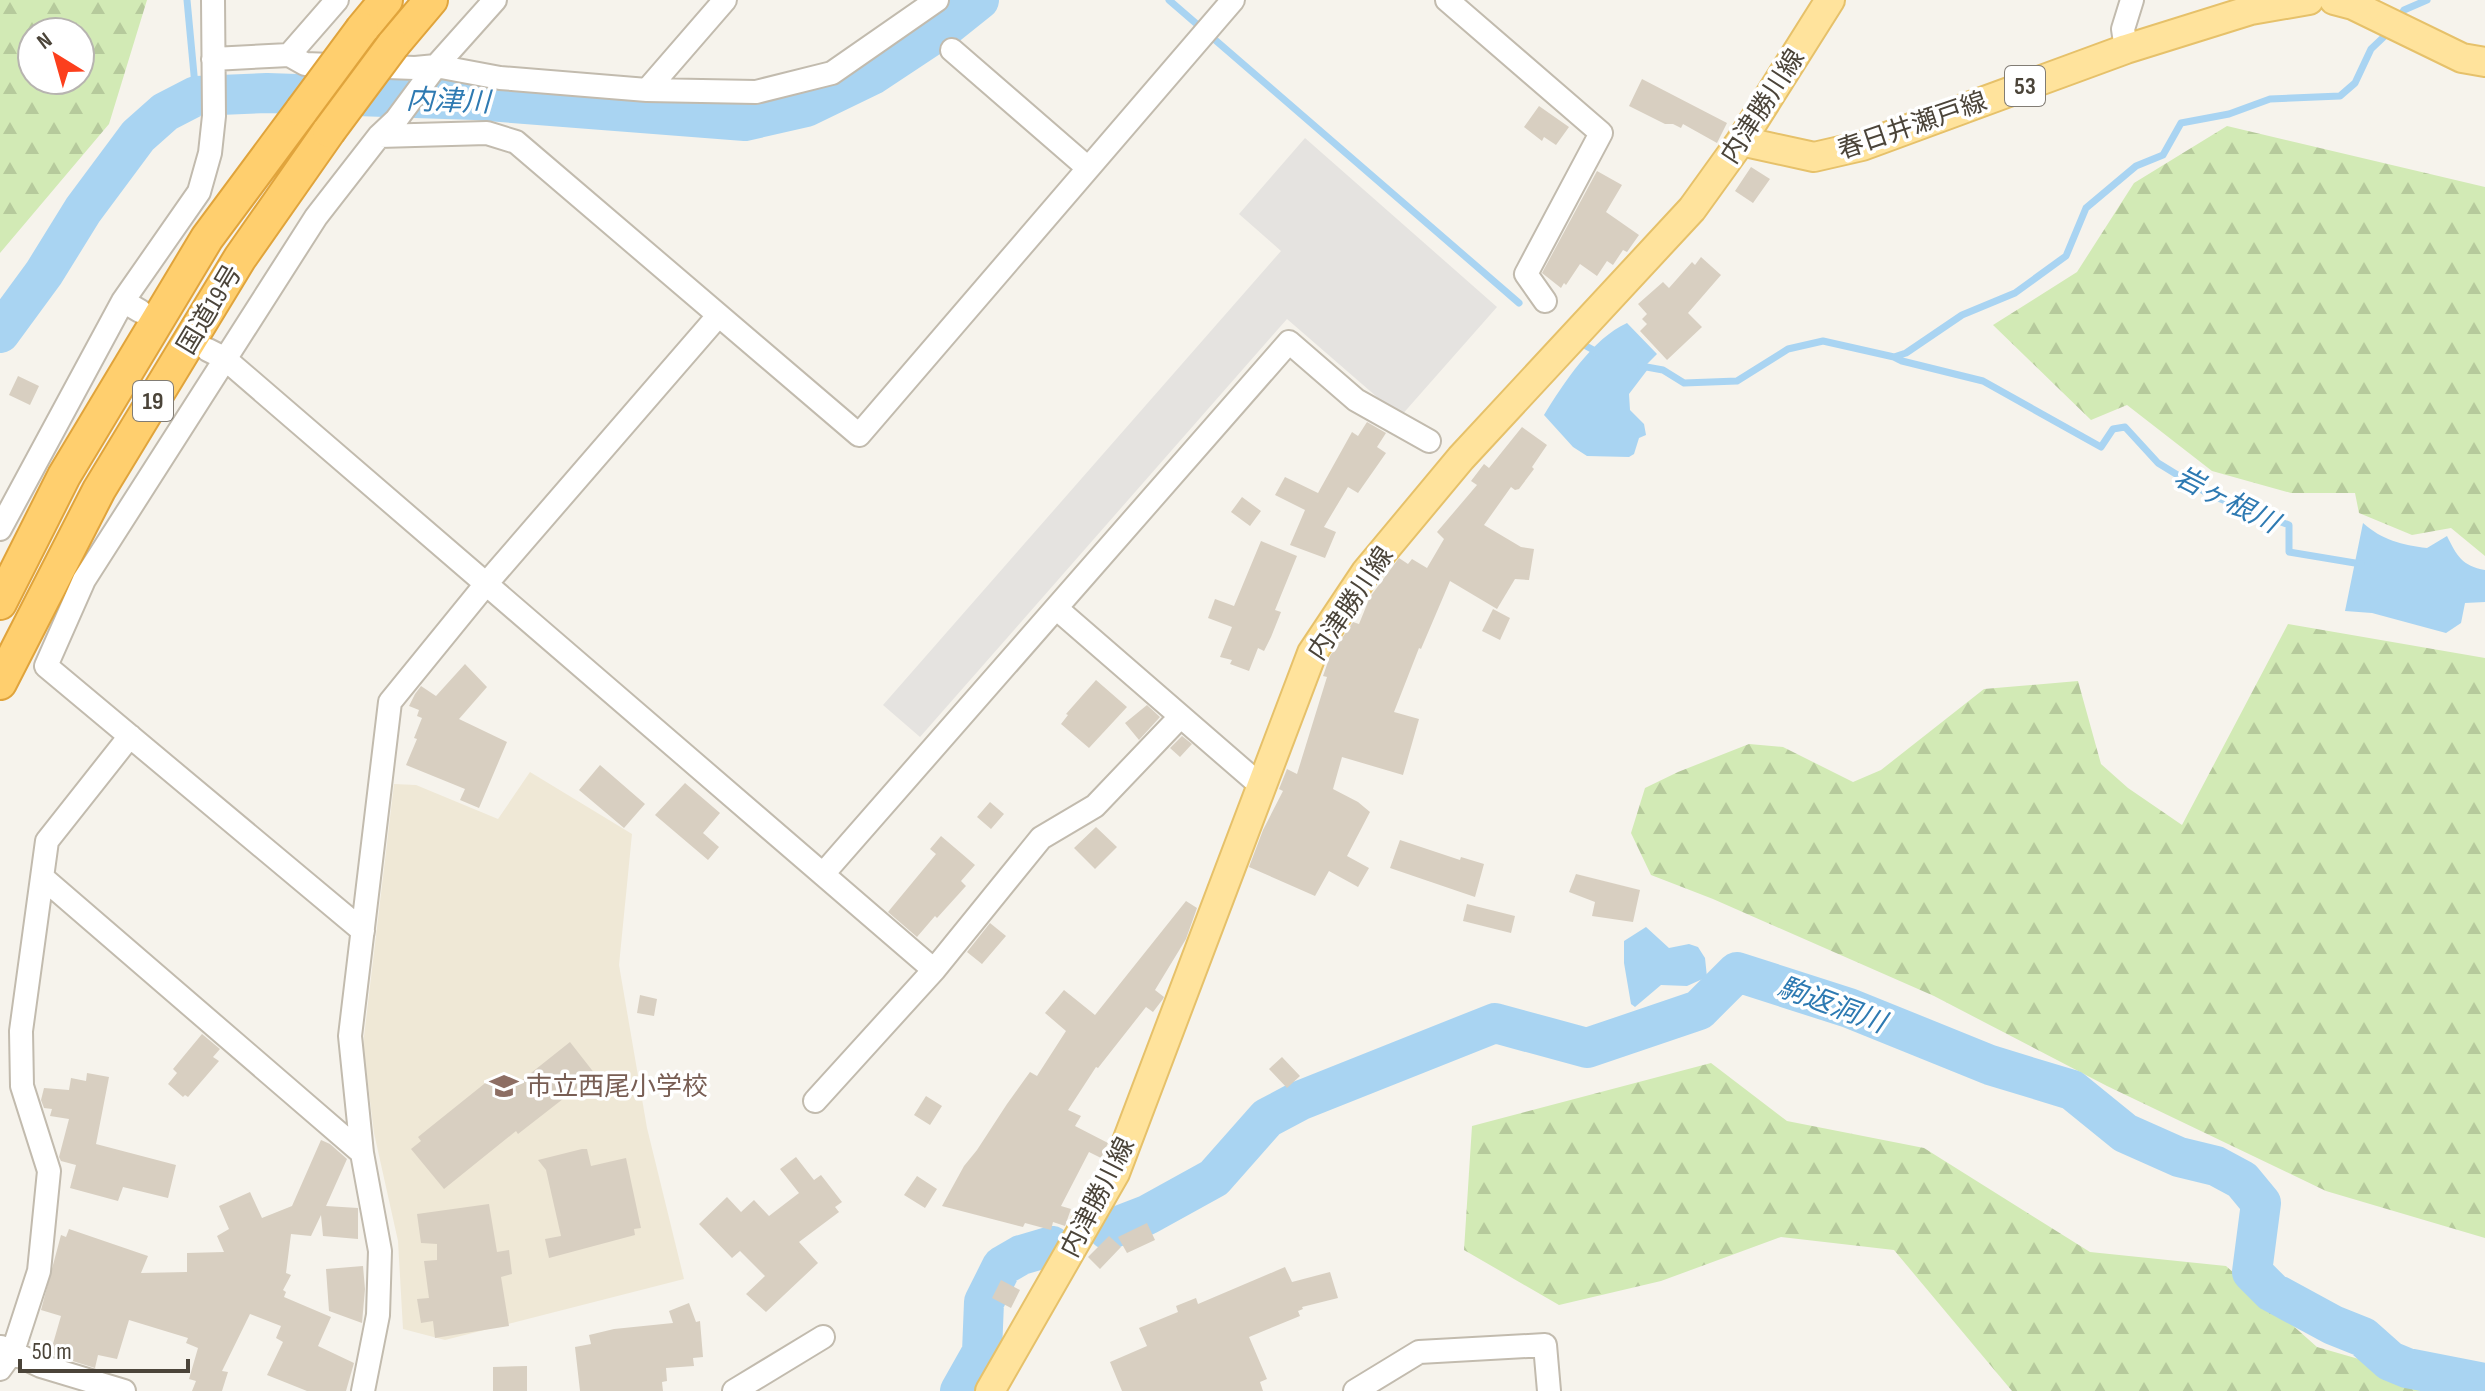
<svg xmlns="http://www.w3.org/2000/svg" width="2485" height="1391" viewBox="0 0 2485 1391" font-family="'Sofia Sans Condensed','Noto Sans JP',sans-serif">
  <defs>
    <pattern id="forest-firs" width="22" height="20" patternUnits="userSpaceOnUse" patternTransform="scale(2)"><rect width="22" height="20" fill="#d2eab5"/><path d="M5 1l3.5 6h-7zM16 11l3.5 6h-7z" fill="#b6ca9c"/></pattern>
  </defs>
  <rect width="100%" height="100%" fill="#f6f3ec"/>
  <path fill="#efe8d6" d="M530,772L632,834L619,965L647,1128L684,1279L445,1340L403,1329L398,1241L374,1133L363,1045L394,784L416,785L498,819Z"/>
  <path fill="url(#forest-firs)" fill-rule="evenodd" d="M0,0H147L109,124L0,253ZM32,32H80V80H32Z
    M2227,126L2485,187V556L2451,528L2412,535L2359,513L2355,493H2291L2212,471L2127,405L2091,420L1993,325L2077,272L2134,183Z
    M2288,624L2485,658V1238L2326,1191L2107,1086L1934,996L1713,899L1651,875L1631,833L1645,788L1678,772L1749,744L1783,747L1853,782L1881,770L1984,689L2078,681L2101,764L2128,788L2182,825Z
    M1711,1063L1787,1121L1924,1148L2090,1252L2226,1266L2317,1347L2470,1391H2012L1894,1250L1781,1237L1661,1281L1559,1305L1464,1250L1472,1126Z"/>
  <path fill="#e5e3e0" d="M1305,138L1497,307L1400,417L1287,319L920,737L883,705L1281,251L1239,214Z"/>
  <path fill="#a9d4f2" d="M1627,323L1657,354L1646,365L1648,369L1629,394L1630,410L1644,424L1646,435L1639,438L1634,454L1629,457L1587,456L1573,447L1544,415C1563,384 1593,338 1627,323Z
    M2363,523C2382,540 2402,545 2427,548L2447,536C2457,556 2462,566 2485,570V602L2465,603L2461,623L2446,633L2372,613L2345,611Z
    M1646,927L1669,948L1689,944L1698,947L1705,958L1707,977L1687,986L1661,985L1635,1007L1631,1004L1624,963V941Z"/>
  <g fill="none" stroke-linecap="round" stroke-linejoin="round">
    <path stroke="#a9d4f2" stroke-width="7" d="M187,0L196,96
      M1169,0L1519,303
      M2397,21L2404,10L2427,0
      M1586,346L1599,353
      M1894,357L1902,361L1983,381L2101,447L2113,429L2125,427L2158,463L2210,495L2289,525V552L2361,564
      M1641,366L1663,370L1684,383L1737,381L1788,349L1823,341L1894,357L1906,353L1962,315L2015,293L2066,256L2086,208L2136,166L2163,155L2181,123L2229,114L2270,99L2340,96L2355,83L2371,49L2390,31"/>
    <path stroke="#a9d4f2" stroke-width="40" d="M0,333L44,273L83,210L138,136L165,112L196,96L267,93L475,100L745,121L806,107L872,75L949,24L979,0
      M1108,1230L1147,1215L1214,1178L1267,1118L1299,1101L1495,1023L1587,1048L1699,1010L1737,972L1849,1008L1990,1065L2072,1090L2125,1133L2179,1157L2216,1166L2242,1180L2261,1203L2252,1272L2272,1292L2333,1325L2363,1337L2390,1361L2407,1368L2485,1383
      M960,1391L982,1352L984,1302L1002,1266L1021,1255L1052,1246"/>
  </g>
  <path fill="#d8cfc1" d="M1642,79L1727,123L1717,143L1683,124L1681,128L1673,124H1665L1629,106Z
    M1539,106L1569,127L1556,145L1544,137L1542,141L1524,127Z
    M1751,167L1770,179L1753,203L1735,191Z
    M1597,171L1622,185L1606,212L1639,235L1627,252L1623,250L1613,265L1607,261L1597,276L1580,264L1566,285L1564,283L1561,288L1542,273Z
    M1701,257L1721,275L1688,313L1702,327L1667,360L1640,331L1647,324L1642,319L1647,314L1638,304L1663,282L1669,288L1692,262L1695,265Z
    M18,376L39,386L30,405L9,395Z
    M1367,422L1386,433L1377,447L1386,453L1358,493L1348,487L1324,527L1336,532L1325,558L1290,545L1305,510L1275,495L1285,477L1318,493L1352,432L1358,436Z
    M1522,427L1547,445L1532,467L1534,469L1519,489L1515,490L1511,487L1484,525L1521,547L1534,549L1529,580L1515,579L1497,609L1450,581L1421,649L1419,648L1394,712L1419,719L1403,775L1342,757L1333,789L1358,802L1370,812L1347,856L1369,868L1358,887L1329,871L1315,896L1249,867L1263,830L1283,791L1279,789L1287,769L1297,774L1327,677L1323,676L1330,656L1353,622L1359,624L1370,597L1399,558L1408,564L1412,559L1427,568L1444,539L1437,532L1477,485L1471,481L1484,464L1489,468Z
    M1242,497L1261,511L1250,526L1231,512Z
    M1261,541L1297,556L1275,610L1281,612L1271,637L1264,651L1258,648L1249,671L1230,664L1232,660L1220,657L1232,627L1208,618L1215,599L1234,606Z
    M1493,609L1510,618L1500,640L1482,631Z
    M465,664L487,687L459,719L507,742L479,808L460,800L465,789L406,765L417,739L414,738L422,718L417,716L419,710L409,706L415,694L421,686L436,696Z
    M1096,680L1127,707L1089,748L1061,724L1068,715L1066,714Z
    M1147,705L1160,717L1139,740L1125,723Z
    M1182,736L1192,744L1180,757L1170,748Z
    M600,765L645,804L624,828L579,790Z
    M685,783L720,813L703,833L719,847L708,860L655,815Z
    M990,802L1004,814L991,829L977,817Z
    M1096,827L1117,847L1095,869L1074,848Z
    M941,836L975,865L961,881L966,886L937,918L935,916L917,937L888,912L936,854L930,849Z
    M1400,840L1460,860L1461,857L1484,864L1475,897L1390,868Z
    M1576,874L1640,890L1633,922L1592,916L1595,902L1569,892Z
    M1186,901L1197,908L1186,939L1155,990L1164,997L1163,999L1153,1012L1146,1007L1098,1068L1096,1067L1068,1110L1081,1116L1075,1126L1108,1143L1101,1158L1089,1152L1061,1206L1071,1209L1065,1226L1053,1222L1051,1230L1025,1223L1023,1227L942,1206L964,1166L977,1150L1007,1104L1030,1072L1037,1076L1066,1031L1045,1013L1064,990L1095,1015Z
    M1467,904L1515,916L1511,933L1463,921Z
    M990,923L1006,936L982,964L967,952Z
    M640,995L657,999L654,1016L637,1013Z
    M202,1034L220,1049L213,1057L219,1061L188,1097L185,1095L183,1097L168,1084L177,1073L173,1069Z
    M570,1042L595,1074L518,1134L516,1131L444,1189L411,1149L421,1141L418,1137L489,1080L502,1096Z
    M1282,1057L1300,1076L1287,1088L1269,1069Z
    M87,1073L109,1077L96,1144L176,1165L168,1198L123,1187L118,1201L70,1188L76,1165L61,1161L59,1157L69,1119L50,1116L52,1109L44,1108L41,1100L44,1088L69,1090L71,1078L86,1081Z
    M926,1096L942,1106L930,1125L914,1115Z
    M321,1140L330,1144L347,1159L326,1206L358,1208V1239L323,1236L321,1215L311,1236L291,1234L286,1273L291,1275L283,1290L286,1292L284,1297L331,1317L318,1346L354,1363L346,1391H307L267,1375L283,1342L276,1338L281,1326L250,1314L222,1371L228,1372L222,1391H192L196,1381L189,1379L198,1348L186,1343L188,1338L129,1320L117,1359L98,1355L95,1368L50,1354L61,1316L41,1310L61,1235L66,1237L69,1229L148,1256L141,1273L187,1272V1253L224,1252L217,1236L229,1229L219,1206L250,1192L262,1218L292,1206Z
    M582,1149H587L591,1166L626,1158L641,1228L634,1229L635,1235L549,1258L545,1239L561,1236L546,1170L538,1160Z
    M796,1157L814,1180L821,1175L842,1202L835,1207L839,1212L799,1242L818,1263L766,1312L746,1294L765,1276L740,1251L732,1258L699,1224L727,1197L741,1212L754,1200L769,1216L799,1193L780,1169Z
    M917,1176L937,1189L925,1208L904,1195Z
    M489,1204L497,1252L509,1250L512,1274L501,1277L509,1326L435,1338L433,1321L421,1323L417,1299L429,1298L424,1261L437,1260V1244L421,1243L417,1214Z
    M1147,1223L1155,1240L1127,1253L1118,1237Z
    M1109,1236L1121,1247L1100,1269L1088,1257Z
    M363,1266L365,1289L362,1323L329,1311L326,1269Z
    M1285,1267L1292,1282L1330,1272L1338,1298L1302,1307L1303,1309L1298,1311L1300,1316L1249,1337L1267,1379L1260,1382L1263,1391H1122L1110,1362L1147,1346L1139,1328L1178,1312L1176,1306L1196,1298L1198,1304Z
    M1001,1280L1020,1290L1011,1308L992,1298Z
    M689,1303L696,1322L700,1321L703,1357L693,1358L694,1366L666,1368L667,1381L662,1382L663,1391H580L575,1347L591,1344L589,1335L614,1329L673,1323L669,1311Z
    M527,1366V1391H493V1367Z"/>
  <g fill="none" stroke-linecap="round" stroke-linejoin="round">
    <defs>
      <path id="minor" d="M1447,0L1601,133L1526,274L1545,301
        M2126,49L2123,29L2132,0
        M952,50L1088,168
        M289,55L337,0
        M213,59L289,55L305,64L415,68L436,66L500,78L647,90L756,92L832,73L937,0
        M647,90L725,0
        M379,136L487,133L516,142L859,435L1233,0
        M123,301L140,311
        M208,350L224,358L934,970
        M0,529L123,301L199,192L210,153L214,116L213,0
        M1056,608L1260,785
        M823,874L1289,342L1356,400L1429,441
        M42,877L362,1153
        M363,931L46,666L84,580L316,217L379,136L396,120L436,66L495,0
        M815,1101L934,970L1041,838L1095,806L1180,717
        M1,1347L41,1366L124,1391
        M0,1369L13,1351L39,1271L49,1171L22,1086L21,1031L47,841L130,736
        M363,1391L378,1315L380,1251L362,1153L350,1036L390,702L486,584L718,316
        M734,1391L823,1337
        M1355,1391L1419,1352L1545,1345L1549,1391"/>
      <path id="major" d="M2334,0L2353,5L2462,58L2485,62
        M1741,141L1814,157L1862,146L2126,49L2251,10L2309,0
        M990,1391L1115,1173L1312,653L1366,572L1461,458L1692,209L1741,141L1830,0"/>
      <path id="highway" d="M362,29L386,0
        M393,45L431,0
        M0,603L64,476L207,238L302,110
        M0,683L99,490L240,258L329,131"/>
    </defs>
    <use href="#minor" stroke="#c2bbae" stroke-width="26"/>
    <use href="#major" stroke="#e6c16a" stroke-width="32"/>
    <use href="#highway" stroke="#e0a43c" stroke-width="36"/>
    <use href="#minor" stroke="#fff" stroke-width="22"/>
    <use href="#major" stroke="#ffe39c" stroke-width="28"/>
    <use href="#highway" stroke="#ffcf6e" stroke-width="32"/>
    <defs>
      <path id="highway-bridge" d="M302,110L362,29
        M329,131L393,45"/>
    </defs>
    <use href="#highway-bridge" stroke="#e0a43c" stroke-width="36" stroke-linecap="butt"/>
    <use href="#highway-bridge" stroke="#ffcf6e" stroke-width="32"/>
  </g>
  <defs>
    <symbol id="school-bare" viewBox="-9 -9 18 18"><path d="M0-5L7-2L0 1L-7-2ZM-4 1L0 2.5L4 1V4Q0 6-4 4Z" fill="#8d6e63" stroke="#fff" stroke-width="2.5" paint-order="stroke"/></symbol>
  </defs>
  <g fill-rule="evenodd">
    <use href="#school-bare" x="484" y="1066" width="40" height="40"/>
  </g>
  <g text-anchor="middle" stroke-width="7" stroke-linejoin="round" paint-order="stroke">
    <g fill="#fff" stroke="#817c74" stroke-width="2">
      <rect x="2005" y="66" width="40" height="40" rx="6"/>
      <rect x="133" y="381" width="40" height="40" rx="6"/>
    </g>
    <g font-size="24" font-weight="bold" fill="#4b4439">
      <text x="2025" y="94">53</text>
      <text x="153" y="409">19</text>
    </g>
    <g font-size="26" fill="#4b4439" stroke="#fff">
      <text transform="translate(1762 106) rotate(-57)" y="9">内津勝川線</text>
      <text transform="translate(1912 125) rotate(-19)" y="9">春日井瀬戸線</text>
      <text transform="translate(209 309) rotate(-59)" y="9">国道19号</text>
      <text transform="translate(1350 603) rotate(-56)" y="9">内津勝川線</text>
      <text transform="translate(1097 1197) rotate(-63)" y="9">内津勝川線</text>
    </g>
    <g font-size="26" fill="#785e54" stroke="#fff" text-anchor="start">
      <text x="526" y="1095">市立西尾小学校</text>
    </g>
    <g font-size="28" font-style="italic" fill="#2e7ab2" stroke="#fff">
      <text transform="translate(448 100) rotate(2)" y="10">内津川</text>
      <text transform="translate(2227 499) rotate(27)" y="10">岩ヶ根川</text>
      <text transform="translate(1832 1004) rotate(20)" y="10">駒返洞川</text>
    </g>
  </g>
  <g transform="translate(56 56) rotate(323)"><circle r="38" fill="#ffffff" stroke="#b7b4b0" stroke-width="2"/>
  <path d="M0-6L14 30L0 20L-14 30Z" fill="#fc3f1d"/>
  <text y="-12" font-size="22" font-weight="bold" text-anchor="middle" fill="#4b4439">N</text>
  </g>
  <path d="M20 1359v12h168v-12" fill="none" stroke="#4b4439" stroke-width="4"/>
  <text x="32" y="1359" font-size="24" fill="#4b4439" stroke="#ffffff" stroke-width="6" paint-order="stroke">50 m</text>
</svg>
